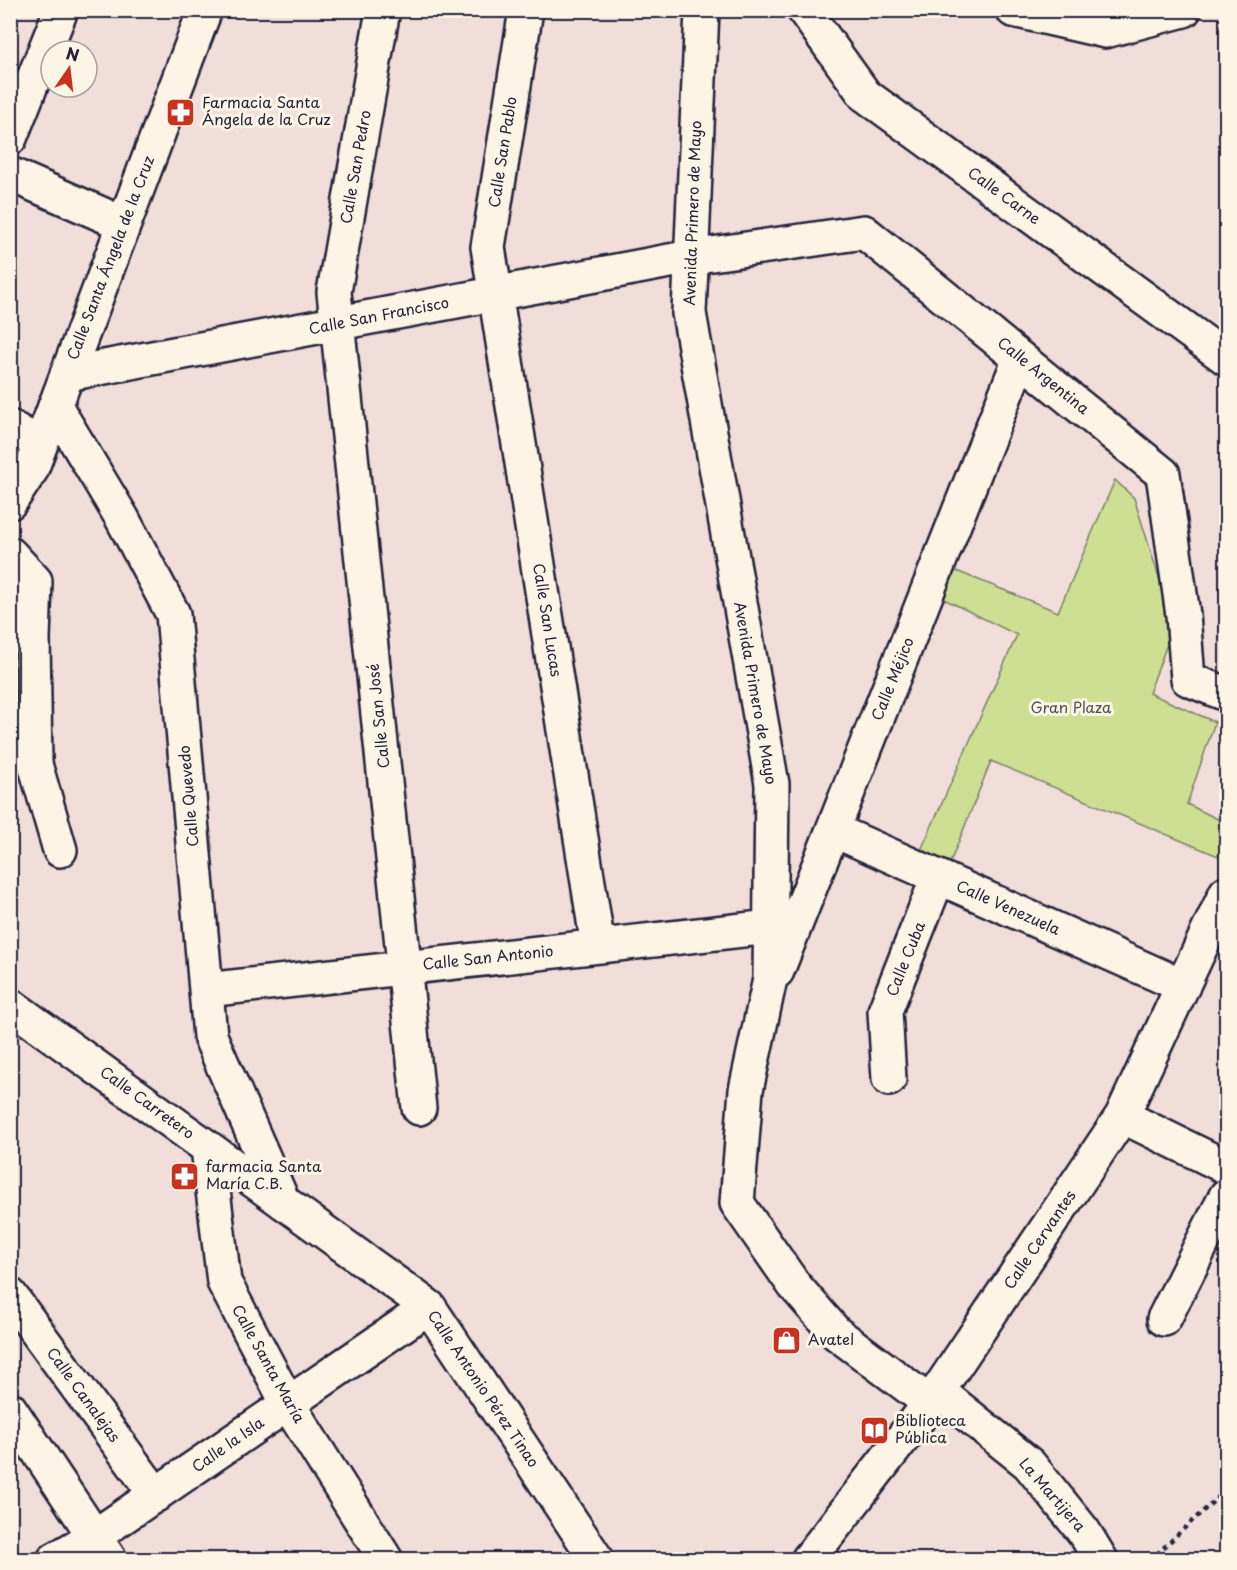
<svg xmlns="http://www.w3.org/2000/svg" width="1237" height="1570" viewBox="0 0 1237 1570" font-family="'Playpen Sans',sans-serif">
  <rect width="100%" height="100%" fill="#f1ddda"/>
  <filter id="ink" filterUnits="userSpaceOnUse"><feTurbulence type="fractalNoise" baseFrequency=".0167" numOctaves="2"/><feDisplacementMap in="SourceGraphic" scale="12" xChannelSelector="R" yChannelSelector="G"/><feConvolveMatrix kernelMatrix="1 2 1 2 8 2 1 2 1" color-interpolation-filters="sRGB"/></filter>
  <g filter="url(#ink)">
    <path fill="#cede92" stroke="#788066" stroke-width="1.5" d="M1115,480L1134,498L1174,625L1149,693L1215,722L1187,804L1226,823V833L1218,856L991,761L950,863L921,850L1017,635L944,599L954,570L1058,612Z"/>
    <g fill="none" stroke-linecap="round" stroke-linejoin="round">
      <defs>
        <path id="minor" d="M383,10L334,292L419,1108
          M526,10L488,247L598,946
          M702,10L689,313L772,784L770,979L746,1090L737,1203L794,1285L836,1333L930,1403
          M804,10L865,95L1226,358
          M1013,10L1105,31L1184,10
          M10,138L61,10
          M10,174L124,224
          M67,374L691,257L864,232L1163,474L1183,615L1188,679L1226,694
          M55,406L122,518L173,614L210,1036L283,1202
          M10,427L40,444
          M10,502L31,470L205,10
          M10,554L35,581L33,639L35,764L60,850
          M833,830L1183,986
          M777,971L1020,358
          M206,990L770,927
          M10,1005L429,1307L597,1560
          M889,1079L885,1011L938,877
          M1122,1116L1226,1167
          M208,1148L224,1282L288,1404L386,1560
          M10,1295L156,1495
          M1164,1319L1226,1196
          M938,1391L1029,1464L1084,1532L1101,1560
          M10,1409L110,1560
          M54,1560L95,1536L429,1307
          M808,1560L930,1403L1122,1116L1226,893"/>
      </defs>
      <use href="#minor" stroke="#22223b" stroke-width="38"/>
      <path stroke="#22223b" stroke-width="4" stroke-dasharray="4.5 4.5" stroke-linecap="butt" d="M1150,1560L1226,1490"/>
      <use href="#minor" stroke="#fcf5e5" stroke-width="33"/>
    </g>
  </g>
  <defs>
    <symbol id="pharmacy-square" viewBox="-11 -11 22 22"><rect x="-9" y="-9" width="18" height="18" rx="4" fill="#c8321e" stroke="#fcf5e5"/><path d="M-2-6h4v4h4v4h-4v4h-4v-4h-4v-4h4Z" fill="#fff"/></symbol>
    <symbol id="shop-square" viewBox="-11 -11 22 22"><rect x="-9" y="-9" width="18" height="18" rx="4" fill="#c8321e" stroke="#fcf5e5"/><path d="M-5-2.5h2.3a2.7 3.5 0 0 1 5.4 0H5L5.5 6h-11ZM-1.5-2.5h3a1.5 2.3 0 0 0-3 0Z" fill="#fff"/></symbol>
    <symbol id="library-square" viewBox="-11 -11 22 22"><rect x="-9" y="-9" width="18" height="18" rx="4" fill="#c8321e" stroke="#fcf5e5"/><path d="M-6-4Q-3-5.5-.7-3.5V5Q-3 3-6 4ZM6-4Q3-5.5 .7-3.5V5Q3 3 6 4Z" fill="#fff"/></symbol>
  </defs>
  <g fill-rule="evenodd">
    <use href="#pharmacy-square" x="164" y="96" width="33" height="33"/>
    <use href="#pharmacy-square" x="168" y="1160" width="33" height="33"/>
    <use href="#shop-square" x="770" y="1324" width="33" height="33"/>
    <use href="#library-square" x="858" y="1414" width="33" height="33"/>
  </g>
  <g text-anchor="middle" stroke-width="6" stroke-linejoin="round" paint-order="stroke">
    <g font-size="15" fill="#22223b" stroke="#fcf5e5" text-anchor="start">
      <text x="202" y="108">Farmacia Santa<tspan x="202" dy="17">Ángela de la Cruz</tspan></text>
      <text x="206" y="1172">farmacia Santa<tspan x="206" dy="17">María C.B.</tspan></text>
      <text x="808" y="1345">Avatel</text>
      <text x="895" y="1426">Biblioteca<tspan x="895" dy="17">Pública</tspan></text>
    </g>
    <g font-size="15" fill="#22223b" stroke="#fcf5e5">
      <text transform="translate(503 152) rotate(-81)" y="5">Calle San Pablo</text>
      <text transform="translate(356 167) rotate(-80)" y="5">Calle San Pedro</text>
      <text transform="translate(1004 196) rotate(36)" y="5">Calle Carne</text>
      <text transform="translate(693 213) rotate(-88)" y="5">Avenida Primero de Mayo</text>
      <text transform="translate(111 258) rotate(-69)" y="5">Calle Santa Ángela de la Cruz</text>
      <text transform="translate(379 316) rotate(-11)" y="5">Calle San Francisco</text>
      <text transform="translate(1043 376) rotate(39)" y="5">Calle Argentina</text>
      <text transform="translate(547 620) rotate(81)" y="5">Calle San Lucas</text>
      <text transform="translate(893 679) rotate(-68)" y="5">Calle Méjico</text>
      <text transform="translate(755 693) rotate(80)" y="5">Avenida Primero de Mayo</text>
      <text transform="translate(379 716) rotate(-96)" y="5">Calle San José</text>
      <text transform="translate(189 796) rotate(-95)" y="5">Calle Quevedo</text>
      <text transform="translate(1008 908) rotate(24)" y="5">Calle Venezuela</text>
      <text transform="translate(488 958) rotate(-6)" y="5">Calle San Antonio</text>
      <text transform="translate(906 959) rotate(-68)" y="5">Calle Cuba</text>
      <text transform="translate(147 1103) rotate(36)" y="5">Calle Carretero</text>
      <text transform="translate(1040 1240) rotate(-56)" y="5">Calle Cervantes</text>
      <text transform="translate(268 1364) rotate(61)" y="5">Calle Santa María</text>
      <text transform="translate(483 1389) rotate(56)" y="5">Calle Antonio Pérez Tinao</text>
      <text transform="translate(83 1395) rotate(54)" y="5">Calle Canalejas</text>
      <text transform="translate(228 1445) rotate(-35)" y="5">Calle la Isla</text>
      <text transform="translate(1052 1495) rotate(49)" y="5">La Martijera</text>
    </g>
    <g font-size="15" fill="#4d5151" stroke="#fcf5e5">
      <text x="1071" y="713">Gran Plaza</text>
    </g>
  </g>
  <rect width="1237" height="1570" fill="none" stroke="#fcf5e5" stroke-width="36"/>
  <rect x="18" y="18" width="1201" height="1534" fill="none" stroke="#22223b" stroke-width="2" filter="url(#ink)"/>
  <g transform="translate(69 69) rotate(14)"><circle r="28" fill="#fcf5e5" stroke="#a5a1a1" stroke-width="1.5"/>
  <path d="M0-4.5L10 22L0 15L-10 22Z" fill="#c8321e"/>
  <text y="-9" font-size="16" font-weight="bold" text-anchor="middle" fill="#22223b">N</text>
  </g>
</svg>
